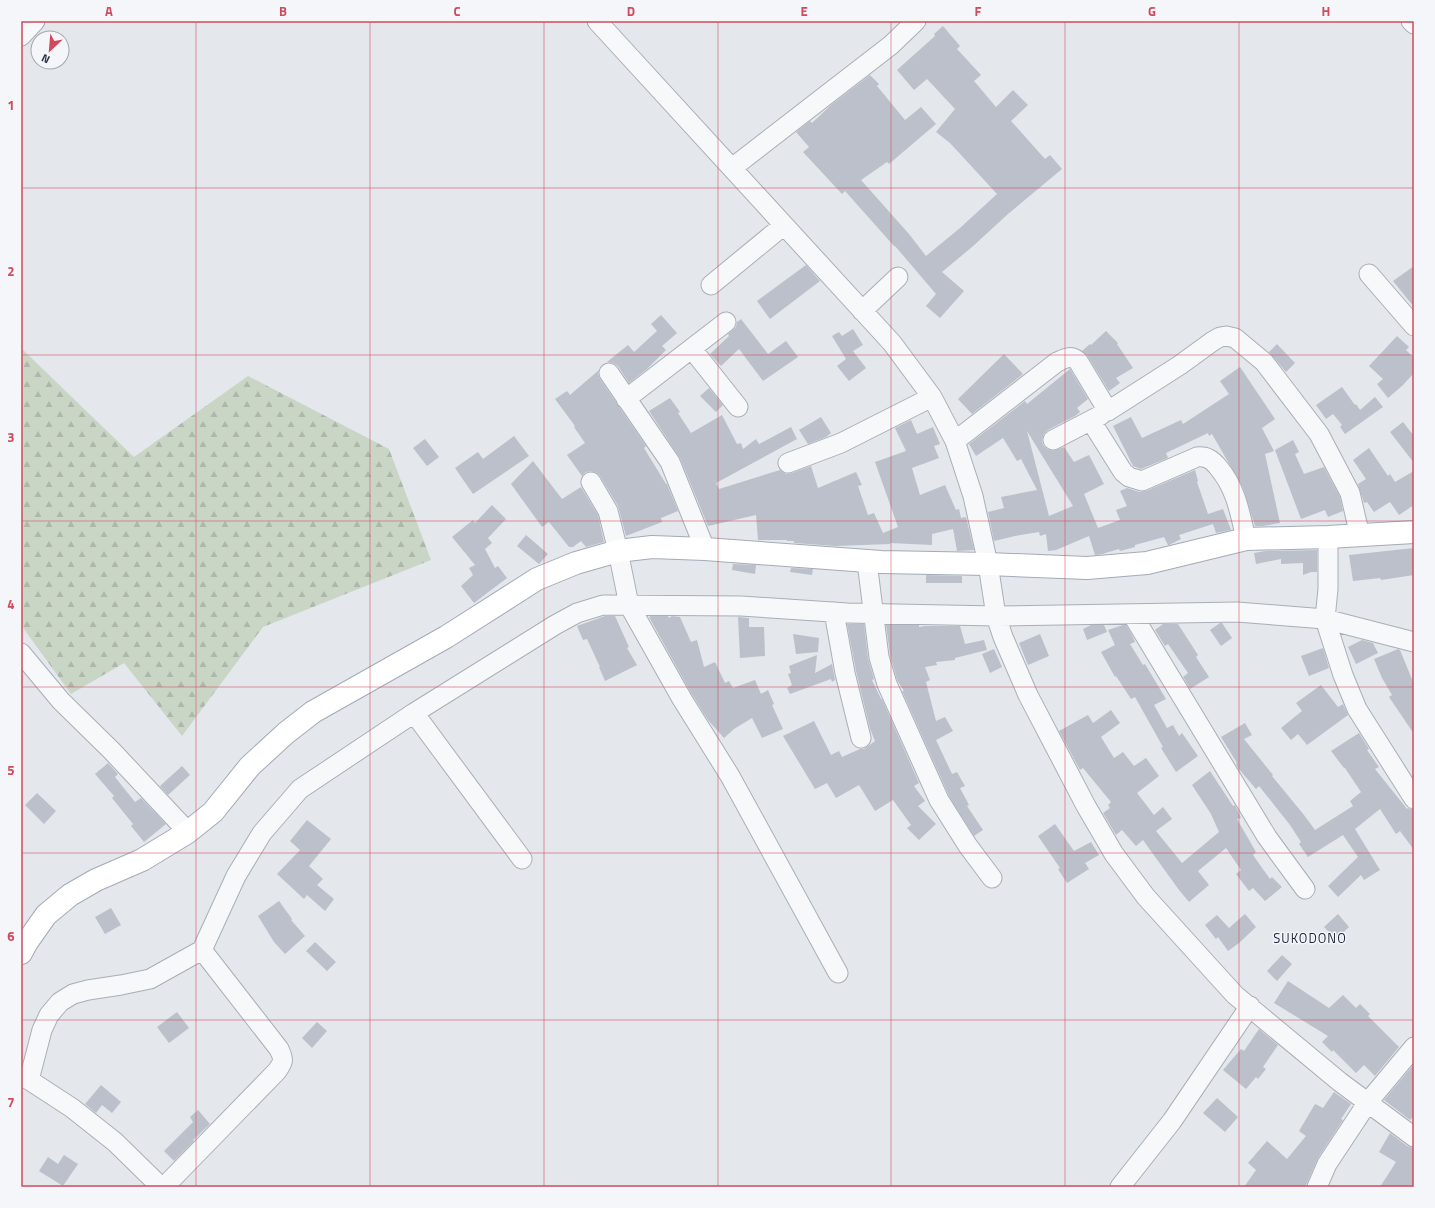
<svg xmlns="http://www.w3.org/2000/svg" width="1435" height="1208" viewBox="0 0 1435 1208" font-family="'Titillium Web',sans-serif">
  <defs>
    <pattern id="forest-firs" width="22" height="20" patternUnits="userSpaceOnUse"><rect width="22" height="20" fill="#c9d6c5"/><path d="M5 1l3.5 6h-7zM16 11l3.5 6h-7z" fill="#adb8ab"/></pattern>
  </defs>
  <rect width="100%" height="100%" fill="#e4e7ec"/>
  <path fill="url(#forest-firs)" d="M21,348L134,457L248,376L389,449L431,560L263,627L182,736L124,663L71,694L21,625Z"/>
  <path fill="#bbc0ca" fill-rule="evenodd" d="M943,26L960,46L957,49L981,75L974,81L996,107L1013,90L1028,105L1011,121L1045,159L1050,155L1062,169L1008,214L972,247L942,272L964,291L940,318L926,306L936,294L895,246H894L845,191L842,194L803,152L809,147L796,132L810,121L812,123L831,105L870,75L879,84L877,86L905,120L921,107L936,124L889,164L887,162L861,180L909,234L926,256L960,228L997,194L950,143L936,132L955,109L927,79L914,90L897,70L935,36L934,34Z
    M806,265L820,281L770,319L757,301Z
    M1414,266V307L1393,281Z
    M661,315L677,333L662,346L666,350L647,369L629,383L618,366L613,363L607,362L628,345L634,352L657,331L651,324Z
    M741,319L768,354L786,341L798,357L763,381L739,349L721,366L710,354L729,336L728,334L736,327L737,322Z
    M853,329L863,345L853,351L866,368L849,381L837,366L846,359L832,336L839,332L842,336Z
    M1106,331L1118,343L1117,344L1133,368L1116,378L1120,383L1109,391L1087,355L1082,351L1090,344L1091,345Z
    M1397,336L1409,347L1406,350L1414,358V373L1403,385L1388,398L1377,384L1383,379L1369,366Z
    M1277,344L1295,363L1286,372L1269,352Z
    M1004,354L1023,374L972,414L958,399Z
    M1240,367L1275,419L1262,428L1274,451L1265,454L1280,523L1263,526H1255L1243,488L1212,434L1209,436L1208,433L1166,453L1168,458L1141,469L1133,466L1113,426L1131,417L1142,438L1181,420L1183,424L1229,394L1220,381Z
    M1070,369L1088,399L1077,408L1080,412L1075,416L1048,430L1044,434L1042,440L1043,445L1047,449L1052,451L1064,447L1074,462L1089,455L1104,484L1084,494L1098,528L1120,520L1116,510L1127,506L1120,491L1127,488L1139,492L1146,491L1195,470L1198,481L1197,482L1208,514L1223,509L1231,530L1216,533L1213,524L1179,535L1181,539L1169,545H1168L1164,537L1135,545V547L1120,551L1119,549L1102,554L1095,555L1089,536L1056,550L1048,551L1046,534L1040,536L1039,532L1015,536L994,541L988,512L1004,508L1001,497L1037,490L1021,459L1017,461L1003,438L976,456L969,444L1025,401L1027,404ZM1027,431L1073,506L1049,516Z
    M599,370L598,374L600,379L646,446L644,448L666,484H667L678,511L661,518L662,522L626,536L618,506L600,476L597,473L591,471L586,472L582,476L567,455L585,443L574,427L575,426L555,399L567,391L570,395Z
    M1342,387L1355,405L1356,404L1360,410L1375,397L1383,407L1345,434L1340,427L1342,425L1333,414L1326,419L1316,405Z
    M709,388L723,405L716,412L700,396Z
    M670,398L680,412L678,413L691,433L722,415L737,444L741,443L743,449L756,439L759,444L791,427L797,439L716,483L719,489L780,470L786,474L792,473L811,466L818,488L856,472L862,485L858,486L868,515L874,513L883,533L898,527L875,462L906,451L895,428L911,420L917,434L933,427L940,444L934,446L939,458L912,468L920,495L945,485L956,510L959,509L961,518L966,517L974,550L957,551L953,529L932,534V545L890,543V544L836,546L794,543V541H787V540H758L756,515L708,526L680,458L649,411Z
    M821,417L831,433L826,437L808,444L799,430Z
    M1403,422L1414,436V463L1390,432Z
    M514,436L529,456L473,494L455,468L478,452L483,459Z
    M425,439L439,457L427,466L413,448Z
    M1293,440L1299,452L1295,454L1304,474L1324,467L1340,497L1343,511L1328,517L1325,510L1301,519L1275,450Z
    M1369,448L1388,476L1390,474L1395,482L1414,471V505L1399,515L1390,502L1374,512L1367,502L1364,503L1358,484L1366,479L1353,460Z
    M533,461L562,499L581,487L598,515L604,542L586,547L581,541L573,547H569L549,522L542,527L511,484Z
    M492,505L506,519L488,538L492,543L485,549L495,568L498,566L507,578L474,603L461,586L473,575L469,568L475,565L452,537L473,520L475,523Z
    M526,535L548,554L539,564L517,546Z
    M1414,548V575L1381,580L1380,578L1353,581L1349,555Z
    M1317,550V572H1311L1303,575V563L1281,564V559L1256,564L1254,553L1265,551Z
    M733,564L756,565L755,574L732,570Z
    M791,568L813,569L812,575L790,572Z
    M926,575L962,576V583H926Z
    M605,616H615L629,647L627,648L637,665L605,681L599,667H600L587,639L583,640L577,626Z
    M651,616H668L669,618L672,616L680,617L691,642L697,640L704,667L715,662L725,683L729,681L733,688L755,680L761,694L768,690L774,704L772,705L783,729L762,738L752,718L734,729L724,738L708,720L691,693L649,617Z
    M738,617L749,618V627H764L765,656L740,658Z
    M1220,623H1222L1232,638L1221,646L1210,630Z
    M847,624H864L868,658L874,679L872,680L881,699H882L919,783L914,786L925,801L918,806L936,824L919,840L907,828L911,825L893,800L875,811L859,785L836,798L827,783L815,789L783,736L814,721L831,755L839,751L842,757L860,749H864L875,741L870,729L856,671Z
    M1163,624H1178L1198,655L1196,657L1209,677L1190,689L1183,677L1188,673L1168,644L1165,646L1155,630Z
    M886,625H919V627L925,626H960L965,644L984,640L987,650L955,658V660L936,662L937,665L925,667L930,680L926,682L936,721L945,717L953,731L936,740L952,774L957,772L965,786L960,788L969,805L967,806L983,830L974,836L950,798L902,691H904L897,680L890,655Z
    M1091,625H1104L1107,632L1087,640L1083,629Z
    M1123,625H1126L1132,635L1135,642L1130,644L1143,665L1145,664L1166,699L1154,705L1167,728L1173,725L1179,736L1182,733L1198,756L1176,772L1161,748L1163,747L1135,697L1131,699L1116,676L1115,677L1101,652L1115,645L1108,630Z
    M793,634L819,638L818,652L796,654Z
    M1040,634L1049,656L1028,665L1019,643Z
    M1362,640L1373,643L1378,653L1356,664L1348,647Z
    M1323,648L1329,668L1309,676L1301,656Z
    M994,649L1002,667L990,673L982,654Z
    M1398,649L1400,650L1414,684V734L1389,697L1392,695L1382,678L1374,659Z
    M817,655L815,673L832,664L835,680L832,682L831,679L790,694L787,688L792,685L788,674L791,673L789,666Z
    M1321,685L1338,707L1343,704L1348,715L1307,745L1298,734L1291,740L1281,728L1302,711L1296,703Z
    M1111,710L1120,723L1101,737L1114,758L1123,752L1134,766L1146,758L1159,776L1137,793L1154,815L1163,807L1172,819L1156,831L1182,863L1219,832L1211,814L1192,785L1210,771L1233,806L1235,805L1237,809L1241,818L1237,819L1256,852L1253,855L1270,879L1272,877L1282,887L1265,901L1253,888L1249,891L1236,874L1241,870L1226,848L1198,871L1209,885L1189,902L1179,890L1143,840L1136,846L1122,830L1116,835L1103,813L1110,808L1108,805L1111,802L1083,768L1080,770L1059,731L1088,715L1093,723Z
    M1245,723L1252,735L1244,739L1273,775L1272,776L1304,815L1315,830L1353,806L1350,801L1361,792L1345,768H1344L1331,751L1359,733L1369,749L1367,750L1379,767L1375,769L1407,809L1408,808L1414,810V850L1400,831L1396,834L1380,809L1355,829L1380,870L1364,880L1361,875L1338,897L1328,886L1358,857L1343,835L1308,857L1299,844L1301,842L1290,825L1259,786L1256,789L1238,768L1236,764L1237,763L1221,737Z
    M108,763L118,774L115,777L135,802L141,798L166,824L144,842L131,826L133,824L112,798L114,796L95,774Z
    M182,766L190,775L168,795L160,786Z
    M37,793L56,811L44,824L25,805Z
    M307,820L331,839L309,866L323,879L317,885L334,899L325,911L307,895L304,899L277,874L300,850L290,841Z
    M1055,824L1074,851L1091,842L1099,855L1085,863L1089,869L1067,883L1058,869L1060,868L1038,836Z
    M279,901L292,919L291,920L305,936L285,954L274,942L258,916Z
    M111,908L121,925L105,934L95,917Z
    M1245,914L1256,927L1239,943L1228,951L1218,937L1216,939L1205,925L1217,915L1229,928Z
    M1338,914L1349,927L1336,939L1324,927Z
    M315,942L336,962L327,971L306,951Z
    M1282,955L1292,964L1277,981L1267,971Z
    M1288,981L1329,1008L1343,995L1356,1008L1360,1004L1370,1014L1368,1016L1399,1047L1375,1076L1364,1065L1356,1073L1333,1050L1332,1052L1322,1042L1328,1036L1274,1003Z
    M177,1012L189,1028L169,1043L157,1027Z
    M317,1022L327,1031L312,1048L302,1038Z
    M1259,1029L1278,1045L1263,1067L1266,1069L1258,1079L1256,1077L1246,1089L1223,1070L1241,1049L1244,1051Z
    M1414,1064V1116L1410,1120L1384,1100Z
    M101,1085L121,1102L112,1113L102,1105L96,1113L85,1104Z
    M1334,1092L1351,1104L1341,1119L1343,1120L1318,1158L1305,1187H1244L1256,1170L1248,1163L1267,1141L1287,1159L1306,1136L1299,1131L1315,1104L1323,1108Z
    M1217,1098L1238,1117L1225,1132L1203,1113Z
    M198,1110L210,1124L193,1140L194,1141L174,1161L164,1151L193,1122L190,1117Z
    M1390,1133L1407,1146L1414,1148V1187H1380L1396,1162L1379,1152Z
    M64,1155L78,1164L63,1186L39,1171L48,1157L58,1164Z"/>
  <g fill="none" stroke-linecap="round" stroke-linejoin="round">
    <defs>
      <path id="minor" d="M597,21L892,343L932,397L955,441L973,496L988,564L996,616L1003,637L1028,695L1086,806L1114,854L1146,897L1235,995L1340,1082L1414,1137
        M1411,21L1414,24
        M21,36L35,21
        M732,168L891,45L916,21
        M1369,274L1414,326
        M711,285L784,225
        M862,311L898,277
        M692,349L738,407
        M609,373L670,462L705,549
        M626,399L726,322
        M1091,421L1123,472L1129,477L1142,481L1197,457C1207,456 1212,460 1218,467C1236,488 1240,513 1246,539
        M1053,440L1101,415
        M955,441L1057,362C1066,358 1070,355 1078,361L1108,411L1180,365L1213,341L1220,337L1226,336L1235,338L1264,362L1319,434L1350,493L1360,536
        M788,463L841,443L932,397
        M591,482L608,511L618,551L629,605L682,699L730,776L838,973
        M1328,537V589L1325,619L1343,675L1357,709L1414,799
        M867,562L879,657L887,684L939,800L968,846L992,878
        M834,612L845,673L861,738
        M1132,614L1267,837L1305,889
        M21,653L61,701L112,751L188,832
        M414,713L522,859
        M21,1077L29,1080L72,1108L115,1142L161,1187
        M29,1080L42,1030L49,1015L60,1002L73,994L88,990L121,985L150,979L202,950L236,876L262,833L300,789L414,713L555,625L577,613L603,605L741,606L847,613L996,616L1237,612L1325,619L1414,642
        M164,1187L277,1071C284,1061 284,1060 279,1049L202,950
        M1120,1187L1172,1121L1250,1006
        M1317,1187L1327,1164L1368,1102L1414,1047"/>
      <path id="major" d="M21,953L27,942L46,915L70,895L96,880L142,860L188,832L213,812L250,766L286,733L313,712L446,637L537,579L576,563L618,551L652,547L705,549L881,562L988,564L1087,568L1147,563L1246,539L1328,537L1414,532"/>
    </defs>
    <use href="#minor" stroke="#a9aeb7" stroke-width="21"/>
    <use href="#major" stroke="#a3abb8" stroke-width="24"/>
    <use href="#minor" stroke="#f7f8fa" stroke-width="19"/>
    <use href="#major" stroke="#fff" stroke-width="22"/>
  </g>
  <path fill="none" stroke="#d1495b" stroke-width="1" stroke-opacity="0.55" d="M196,21V1187M370,21V1187M544,21V1187M718,21V1187M891,21V1187M1065,21V1187M1239,21V1187M21,188H1414M21,355H1414M21,521H1414M21,687H1414M21,853H1414M21,1020H1414"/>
  <g text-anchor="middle" stroke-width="3" stroke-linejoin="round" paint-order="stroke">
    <g font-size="13" letter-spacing="1" fill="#1d2536" stroke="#f4f6f9">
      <text x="1310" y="943">SUKODONO</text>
    </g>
  </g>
  <rect width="1435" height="1208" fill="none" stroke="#f4f6f9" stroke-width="44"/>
  <g transform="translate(50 50) rotate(206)"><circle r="19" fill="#f4f6f9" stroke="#a4a8b1"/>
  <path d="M0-3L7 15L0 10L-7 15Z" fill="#d1495b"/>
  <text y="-6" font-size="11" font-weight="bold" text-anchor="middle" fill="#2b3445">N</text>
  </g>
  <rect x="22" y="22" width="1391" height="1164" fill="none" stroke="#d1495b" stroke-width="1.5"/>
  <g font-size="13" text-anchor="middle" font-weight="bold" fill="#d1495b">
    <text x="109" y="16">A</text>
    <text x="283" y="16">B</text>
    <text x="457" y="16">C</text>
    <text x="631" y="16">D</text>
    <text x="804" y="16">E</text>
    <text x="978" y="16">F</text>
    <text x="1152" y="16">G</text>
    <text x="1326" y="16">H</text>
    <text x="11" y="110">1</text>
    <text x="11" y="276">2</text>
    <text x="11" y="442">3</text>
    <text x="11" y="609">4</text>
    <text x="11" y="775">5</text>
    <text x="11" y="941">6</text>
    <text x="11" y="1107">7</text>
  </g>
</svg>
